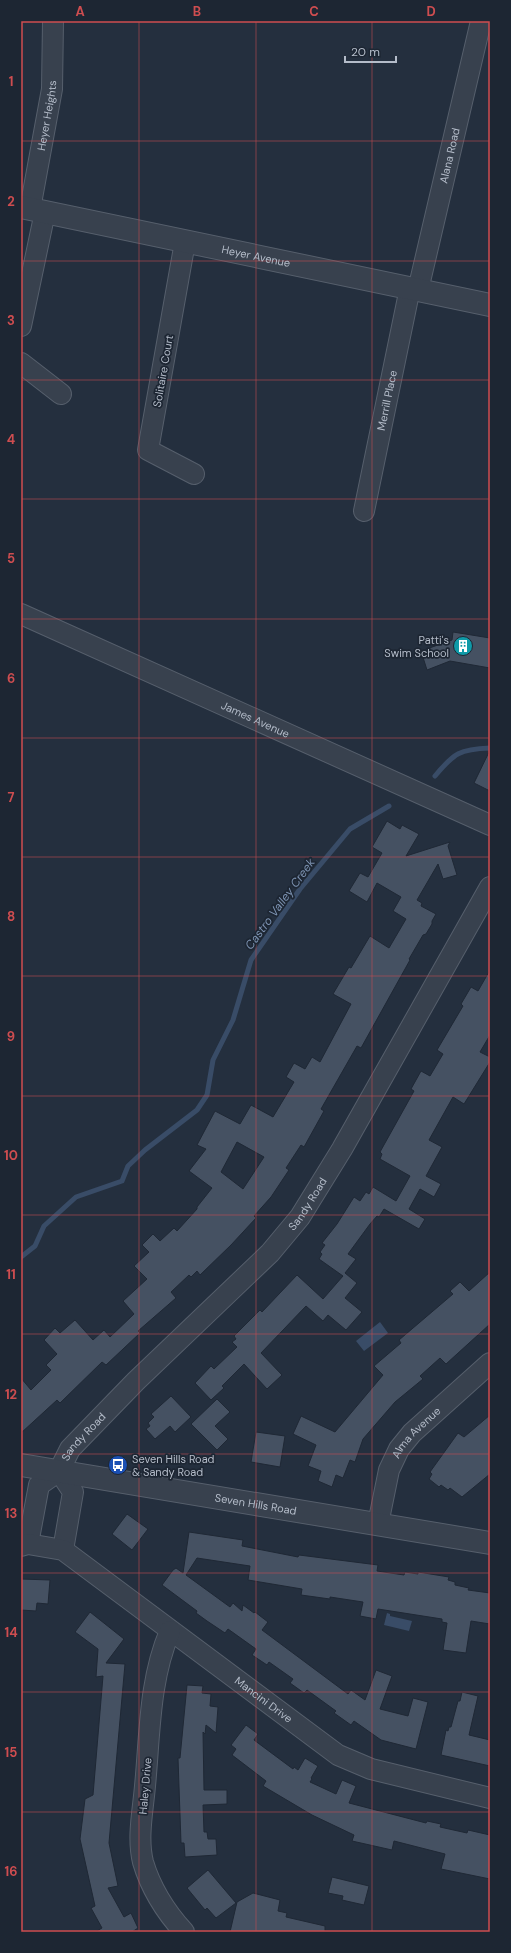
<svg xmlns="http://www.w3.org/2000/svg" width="511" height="1953" viewBox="0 0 511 1953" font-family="'DM Sans',sans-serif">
  <rect width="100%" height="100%" fill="#242f3e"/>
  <path fill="#394c67" d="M380,1322L388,1333L364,1351L356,1341Z
    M387,1613L390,1614V1616L412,1621L409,1631L384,1625Z"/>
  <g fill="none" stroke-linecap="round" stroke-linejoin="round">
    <path stroke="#394c67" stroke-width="5" d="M435,776C454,753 460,749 490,748
      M21,1257L35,1246L44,1226L76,1197L122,1181L128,1166L145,1150L197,1110L207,1095L213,1060L233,1020L251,960L300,889L350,829L389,806"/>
  </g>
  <path fill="#455162" stroke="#1f2835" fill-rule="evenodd" d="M453,632L490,638V668L450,661L427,670L421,651L452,640Z
    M490,750V791L474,783Z
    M387,821L400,829L402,825L419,834L406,856L450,842L448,846L457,875L443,879L438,864L417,900L422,903L421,906L436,914L432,921V924L426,934L423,935L409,959L410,960L361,1048L357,1046L321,1109L324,1111L304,1147L301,1145L286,1168L289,1170L271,1197L254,1216L256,1218L231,1245L200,1275L197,1271L191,1277L189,1275L171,1292L176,1298L138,1331L140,1333L106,1365L102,1362L60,1403L57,1400L21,1433V1378L31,1390L51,1370L46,1365L57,1354L44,1340L55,1328L60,1333L75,1320L93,1340L104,1330L110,1337L134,1314L123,1301L147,1279L134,1266L149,1252L142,1245L153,1234L160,1241L174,1228L177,1231L197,1209V1207L212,1188L189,1171L206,1149L197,1145L215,1111L240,1124L251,1105L273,1117L294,1082L286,1077L294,1063L305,1069L312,1057L320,1062L351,1004L333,994L349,967L351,968L370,936L389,948L406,919L393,911L401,897L377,883L367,902L349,891L360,873L368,877L382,853L372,847ZM237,1142L264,1157L243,1189L221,1172Z
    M490,970V1035L480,1052L490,1057V1062L464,1104L453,1097L429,1140L442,1147L426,1176L441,1184L434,1197L420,1189L409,1209L425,1219L419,1229L384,1209L379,1217L377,1216L370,1224L348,1254L356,1259L345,1273L357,1283L345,1298L362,1312L346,1330L328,1315L323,1321L306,1306L261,1353L282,1375L267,1389L244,1364L222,1386L224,1388L211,1400L195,1383L211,1366L214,1369L237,1347L232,1342L236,1339L234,1336L260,1310L262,1312L297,1275L323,1299L343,1276L319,1259L322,1254L320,1252L325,1245L322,1243L337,1224L354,1197L360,1201L366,1192L369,1194L373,1187L396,1201L410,1176L380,1159L382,1154L380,1152L414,1091L411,1089L421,1071L430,1076L443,1054L437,1050L463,1006L461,1004L471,987L478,991Z
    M490,1272V1324L446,1364L440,1358L420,1376L423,1379L395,1402L363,1439L355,1462L350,1460L343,1478L336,1475L332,1487L318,1481L321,1471L308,1466L316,1445L293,1434L301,1416L335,1432L383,1375L374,1366L401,1343L399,1340L453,1294L450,1291L460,1282L469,1291Z
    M171,1396L191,1417L175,1432L170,1426L155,1439L146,1429L150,1426L148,1423L154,1417L151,1414Z
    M217,1399L230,1412L215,1426L228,1439L217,1450L191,1424Z
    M490,1415V1474L462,1497L450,1488L448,1490L441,1485L439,1487L429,1479L432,1474L430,1472L458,1433L464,1437Z
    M256,1432L285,1436L280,1467L251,1462Z
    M127,1514L148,1529L132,1550L112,1534Z
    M189,1532L243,1540L242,1546L298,1557L299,1555L378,1565L377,1571L404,1575L405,1572L418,1574V1572L449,1577L448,1580L455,1582V1585L469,1588L468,1590L490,1593V1624L471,1621L466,1653L443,1650L447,1623L442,1622V1619L378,1609L376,1619L360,1616L363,1602L330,1597V1599L301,1595L302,1589L248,1580L250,1566L197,1558L186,1575L230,1607L233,1603L242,1611L243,1605L254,1613L255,1612L268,1622L262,1630L348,1694L351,1690L365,1700L376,1670L392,1676L380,1709L408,1716L413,1698L428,1702L416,1749L381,1740L354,1721L351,1725L334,1713L336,1711L307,1690L304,1693L290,1683L293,1679L269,1662L267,1665L252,1655L256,1649L228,1629L225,1633L207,1621L196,1613L197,1611L162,1585L173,1570L176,1568L183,1573Z
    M21,1579L50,1580L48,1604L37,1603L36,1611L21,1610Z
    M90,1612L124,1639L106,1663L125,1664L109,1843L118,1886L108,1888L124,1917L131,1913L138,1928L132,1932H95L102,1928L91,1908L95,1906L80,1839L85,1799L93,1795L103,1676L96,1677L98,1649L75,1632Z
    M187,1685L203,1686L202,1693L211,1694L210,1706L218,1707L216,1733L206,1725L205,1734L203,1732L204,1790H227V1804L203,1805L204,1832H207L208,1839H216L217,1855L185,1857L184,1843H181L178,1758H180Z
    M462,1692L478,1696L469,1735L490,1740V1766L441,1755L446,1730L448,1731L449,1727H451L458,1701H460Z
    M246,1725L258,1734L254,1740L293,1769L294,1767L298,1770L305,1758L318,1766L311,1778L312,1779L310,1782L336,1794L342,1780L356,1786L349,1803L426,1823L427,1821L441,1824L440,1827L467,1833L468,1830L490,1835V1879L441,1869L445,1854L394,1841L392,1850L352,1841L354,1835L312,1815L263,1786L266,1781L232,1755L236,1749L231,1745Z
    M208,1870L236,1903L216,1918L207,1908L205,1910L187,1888Z
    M332,1877L369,1886L364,1905L342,1900L343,1896L328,1893Z
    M253,1893L280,1900L278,1911L287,1913L286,1917L325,1926V1932H230L237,1902Z"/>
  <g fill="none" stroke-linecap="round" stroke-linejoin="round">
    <defs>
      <g id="minor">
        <path id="s1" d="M30,209L52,89L53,21"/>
        <path d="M185,242L148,450L194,474"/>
        <path id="s2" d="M418,290L481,21"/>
        <path d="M21,326L45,212"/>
        <path d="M21,363L61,394"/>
        <path id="s3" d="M364,511L410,288"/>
        <path id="s4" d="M21,614L490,825"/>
        <path d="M59,1471L73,1492L63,1550"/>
        <path id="s5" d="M378,1524L389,1470L399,1449L412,1433L490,1363"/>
        <path id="s6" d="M28,1544L39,1485L59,1471L70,1449L136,1381L270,1253L300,1217L342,1149L490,887"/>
        <path id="s7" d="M21,1546L28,1544L63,1550L338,1755L371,1769L490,1798"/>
        <path d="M170,1631C149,1680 150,1734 145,1786C143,1810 137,1838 143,1862C151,1889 165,1911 184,1932"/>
      </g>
      <g id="tertiary">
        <path id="s8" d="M21,207L490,305"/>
        <path id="s9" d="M21,1465L490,1543"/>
      </g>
    </defs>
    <use href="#minor" stroke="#565f6c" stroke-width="22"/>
    <use href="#tertiary" stroke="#565f6c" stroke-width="24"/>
    <use href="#minor" stroke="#38414e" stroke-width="20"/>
    <use href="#tertiary" stroke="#38414e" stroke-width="22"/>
  </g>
  <path fill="none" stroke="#ce4d50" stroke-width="1" stroke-opacity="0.55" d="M139,21V1932M256,21V1932M372,21V1932M21,141H490M21,261H490M21,380H490M21,499H490M21,619H490M21,738H490M21,857H490M21,976H490M21,1096H490M21,1215H490M21,1334H490M21,1454H490M21,1573H490M21,1692H490M21,1812H490"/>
  <defs>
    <symbol id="building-disc" viewBox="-11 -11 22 22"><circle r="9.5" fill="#0f9aa8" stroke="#1d2633"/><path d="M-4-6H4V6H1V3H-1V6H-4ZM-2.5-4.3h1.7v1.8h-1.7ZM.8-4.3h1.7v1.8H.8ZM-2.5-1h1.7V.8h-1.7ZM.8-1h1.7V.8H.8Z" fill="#fff"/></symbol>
    <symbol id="bus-disc" viewBox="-11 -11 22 22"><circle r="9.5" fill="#1a4fb4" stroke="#1d2633"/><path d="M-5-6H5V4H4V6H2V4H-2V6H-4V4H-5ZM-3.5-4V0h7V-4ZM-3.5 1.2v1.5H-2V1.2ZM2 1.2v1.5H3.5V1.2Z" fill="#fff"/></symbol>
  </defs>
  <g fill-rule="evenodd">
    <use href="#building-disc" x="452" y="635" width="22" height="22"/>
    <use href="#bus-disc" x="107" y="1454" width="22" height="22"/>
  </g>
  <g text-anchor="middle" stroke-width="3.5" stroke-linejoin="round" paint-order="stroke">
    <g font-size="11" fill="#b4bcc9" stroke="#1d2633">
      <text dy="4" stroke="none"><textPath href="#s1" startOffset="95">Heyer Heights</textPath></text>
      <text dy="4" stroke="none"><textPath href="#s2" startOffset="138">Alana Road</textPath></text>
      <text dy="4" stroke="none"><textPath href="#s8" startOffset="240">Heyer Avenue</textPath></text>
      <text transform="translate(163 371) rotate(-80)" y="4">Solitaire Court</text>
      <text dy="4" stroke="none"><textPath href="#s3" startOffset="113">Merrill Place</textPath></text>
      <text dy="4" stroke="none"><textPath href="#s4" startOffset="257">James Avenue</textPath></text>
      <text dy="4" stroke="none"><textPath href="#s6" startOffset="451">Sandy Road</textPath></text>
      <text dy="4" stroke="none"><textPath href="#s5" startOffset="102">Alma Avenue</textPath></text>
      <text dy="4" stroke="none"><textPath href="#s6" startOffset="127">Sandy Road</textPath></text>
      <text dy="4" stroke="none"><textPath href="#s9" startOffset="238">Seven Hills Road</textPath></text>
      <text dy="4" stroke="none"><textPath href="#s7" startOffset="293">Mancini Drive</textPath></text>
      <text transform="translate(145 1786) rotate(-85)" y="4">Haley Drive</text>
    </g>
    <g font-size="11" fill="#b4bcc9" stroke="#1d2633" text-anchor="end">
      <text x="449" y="644">Patti's<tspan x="449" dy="13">Swim School</tspan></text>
      <text x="132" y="1463" text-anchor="start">Seven Hills Road<tspan x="132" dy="13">&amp; Sandy Road</tspan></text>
    </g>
    <g font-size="12" font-style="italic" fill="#7c92b1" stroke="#1d2633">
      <text transform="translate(280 904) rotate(-54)" y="4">Castro Valley Creek</text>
    </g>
  </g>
  <rect width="511" height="1953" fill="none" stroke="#1d2633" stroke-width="44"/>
  <path d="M345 56v6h51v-6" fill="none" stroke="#b4bcc9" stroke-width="2"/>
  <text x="351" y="56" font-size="12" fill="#b4bcc9" stroke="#1d2633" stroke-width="3" paint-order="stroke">20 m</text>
  <rect x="22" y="22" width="467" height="1909" fill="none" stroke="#ce4d50" stroke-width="1.5"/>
  <g font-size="13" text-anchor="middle" font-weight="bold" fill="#ce4d50">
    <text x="80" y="16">A</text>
    <text x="197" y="16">B</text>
    <text x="314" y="16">C</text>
    <text x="431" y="16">D</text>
    <text x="11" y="86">1</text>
    <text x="11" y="206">2</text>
    <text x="11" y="325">3</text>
    <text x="11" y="444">4</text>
    <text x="11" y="563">5</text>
    <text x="11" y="683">6</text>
    <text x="11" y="802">7</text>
    <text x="11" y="921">8</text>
    <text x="11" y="1041">9</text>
    <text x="11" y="1160">10</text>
    <text x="11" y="1279">11</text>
    <text x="11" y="1399">12</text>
    <text x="11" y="1518">13</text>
    <text x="11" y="1637">14</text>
    <text x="11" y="1757">15</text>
    <text x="11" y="1876">16</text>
  </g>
</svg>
